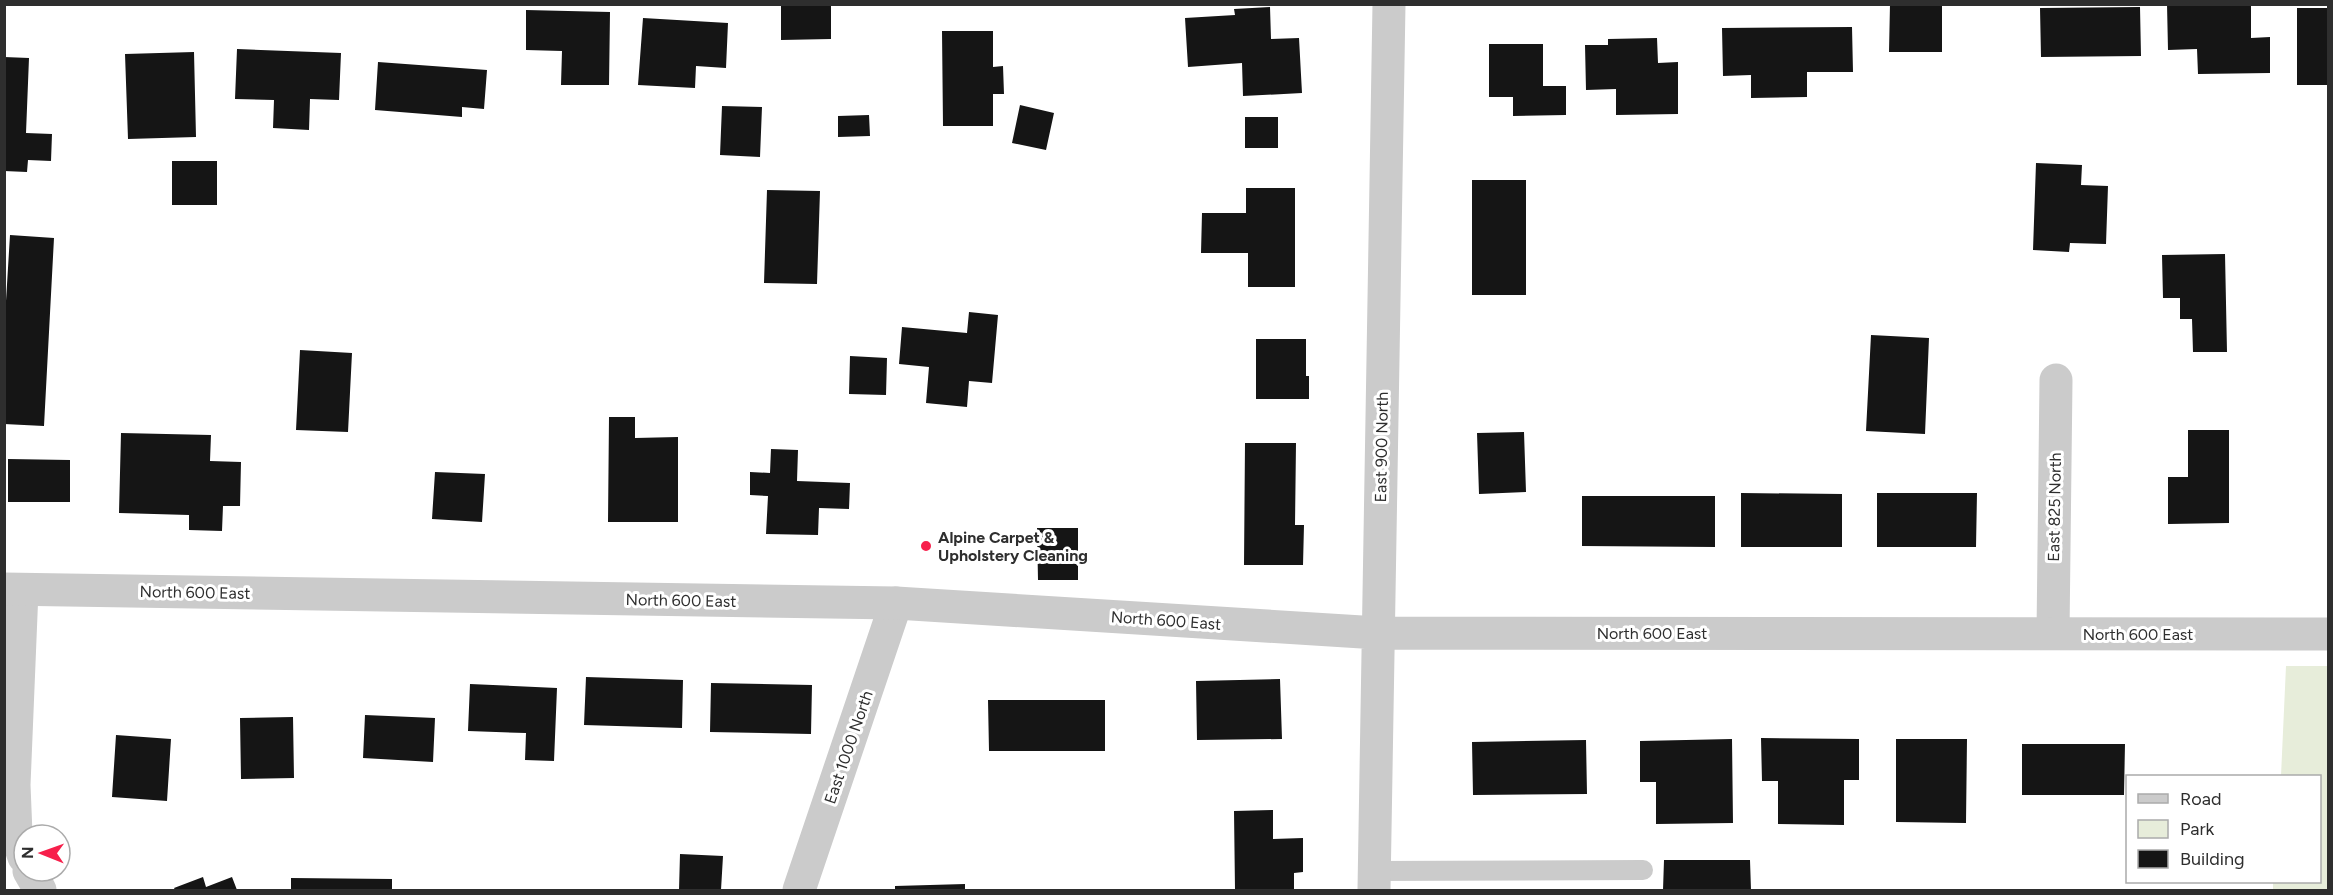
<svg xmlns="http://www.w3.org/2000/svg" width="2333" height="895" viewBox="0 0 2333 895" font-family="Figtree,sans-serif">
  <rect width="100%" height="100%" fill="#fff"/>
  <path fill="#e7edda" d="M2286,666H2328V890H2273V882H2320V776H2281Z"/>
  <path fill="#151515" d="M781,4H831V39L781,40Z
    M1890,4H1942V52H1889Z
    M2167,4H2251V38L2270,37V73L2198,74L2197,49L2168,50Z
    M1270,7L1271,39L1299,38L1302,93L1243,96L1242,63L1188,67L1185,18L1235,15L1234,9Z
    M2140,7L2141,56L2041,57L2040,8Z
    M2297,8H2328V85H2297Z
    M526,10L610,12L609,85H561L562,51L526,50Z
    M643,18L728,23L726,68L696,66L695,88L638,85Z
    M1852,27L1853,72H1807V97L1751,98V75L1723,76L1722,28Z
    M942,31H993V67L1003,66L1004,94H993V126H943Z
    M1657,38L1658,63L1678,62V114L1616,115V89L1586,90L1585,45H1608V39Z
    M1489,44H1543V86H1566V115L1513,116V97H1489Z
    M237,49L341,53L339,100L310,99L309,130L273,128L274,100L235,99Z
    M194,52L196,137L128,139L125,54Z
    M4,57L29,58L26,133L52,134L51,161L28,160L27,172L4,171Z
    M378,62L487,70L484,109L462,107V117L375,110Z
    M1020,105L1054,113L1046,150L1012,143Z
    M722,106L762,107L760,157L720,155Z
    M869,115L870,136L838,137V116Z
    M1245,117H1278V148H1245Z
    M172,161H217V205H172Z
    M2036,163L2082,165L2081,185L2108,186L2106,244L2070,243L2069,252L2033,250Z
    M1472,180H1526V295H1472Z
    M1246,188H1295V287H1248V253H1201L1202,213H1246Z
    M767,190L820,191L817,284L764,283Z
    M10,235L54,238L44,426L4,424V334Z
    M2225,254L2227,352H2193L2192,319H2180V298H2163L2162,255Z
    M969,312L998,315L992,383L969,381L967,407L926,403L929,367L899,364L902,327L967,333Z
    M1871,335L1929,338L1925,434L1866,431Z
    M1256,339H1306V376H1309V399H1256Z
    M300,350L352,353L348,432L296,430Z
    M850,356L887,358L886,395L849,394Z
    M609,417H635V438L678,437V522H608Z
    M2188,430H2229V523L2168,524V477H2188Z
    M1524,432L1526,492L1479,494L1477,433Z
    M121,433L211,435L210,461L241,462L240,506H223L222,531L189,530V515L119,513Z
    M1245,443H1296L1295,525H1304L1303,565H1244Z
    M771,449L798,450L797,481L850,483L849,509L819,508L818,535L766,534L768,496L750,495V472L770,473Z
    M8,459L70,460V502H8Z
    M435,472L485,474L482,522L432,519Z
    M1741,493L1842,494V547H1741Z
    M1877,493H1977L1976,547H1877Z
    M1582,496H1715V547L1582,546Z
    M1037,528H1078V580H1038Z
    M586,677L683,680L682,728L584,725Z
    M1280,679L1282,739L1197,740L1196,681Z
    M711,683L812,685L811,734L710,732Z
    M470,684L557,688L554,761L525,760L526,733L468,731Z
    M988,700H1105V751H989Z
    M365,715L435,718L433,762L363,758Z
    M293,717L294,778L241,779L240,718Z
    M116,735L171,739L167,801L112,797Z
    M1761,738L1859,739V780H1844V825L1778,824V781H1762Z
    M1732,739L1733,823L1656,824V782H1640V741Z
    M1896,739H1967L1966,823L1896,822Z
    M1586,740L1587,794L1473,795L1472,742Z
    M2022,744H2125L2124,795H2022Z
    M1273,810V839L1303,838V872L1294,873V890H1235L1234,811Z
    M680,854L723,856L721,890H679Z
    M1664,860H1750L1751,890H1663Z
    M203,877L206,887L232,877L237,890H175L174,888Z
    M291,878L392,879V890H291Z
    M965,884V890H895V886Z"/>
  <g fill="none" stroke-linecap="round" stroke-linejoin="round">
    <path stroke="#cbcbcb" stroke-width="20" d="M1375,871L1643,870"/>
    <path stroke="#cbcbcb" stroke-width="33" d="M22,590L14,785L16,834L24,857
      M2053,633L2056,380
      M29,871L40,890
      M799,890L896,603"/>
    <path stroke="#cbcbcb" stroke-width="33" d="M4,589L896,603L1378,633L2328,634
      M1374,890L1389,4"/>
  </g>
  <circle fill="#f71f4b" stroke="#fff" stroke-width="2" cx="926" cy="546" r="6"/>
  <g text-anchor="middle" stroke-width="6" stroke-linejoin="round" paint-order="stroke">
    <g font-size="16" fill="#2e2e2e" stroke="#fff">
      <text transform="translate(1381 447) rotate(-89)" y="6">East 900 North</text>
      <text transform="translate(2054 507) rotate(-89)" y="6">East 825 North</text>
      <text transform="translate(195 592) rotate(1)" y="6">North 600 East</text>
      <text transform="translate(681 600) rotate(1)" y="6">North 600 East</text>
      <text transform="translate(1166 620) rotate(4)" y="6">North 600 East</text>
      <text x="1652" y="639">North 600 East</text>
      <text x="2138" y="640">North 600 East</text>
      <text transform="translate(848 747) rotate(-71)" y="6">East 1000 North</text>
    </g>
    <g font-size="16" font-weight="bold" fill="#2e2e2e" stroke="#fff" text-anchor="start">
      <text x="938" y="543">Alpine Carpet &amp;<tspan x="938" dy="18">Upholstery Cleaning</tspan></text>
    </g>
  </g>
  <rect width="2333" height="895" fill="none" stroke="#2e2e2e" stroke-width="12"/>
  <rect x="2126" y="775" width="195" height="108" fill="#ffffff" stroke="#ababab" stroke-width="1.5"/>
  <rect x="2138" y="794" width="30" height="9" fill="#cbcbcb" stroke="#ababab" stroke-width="1.5"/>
  <text x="2180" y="805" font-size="18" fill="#2e2e2e">Road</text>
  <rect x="2138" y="820" width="30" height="18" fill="#e7edda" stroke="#ababab" stroke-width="1.5"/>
  <text x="2180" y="835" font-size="18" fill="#2e2e2e">Park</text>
  <rect x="2138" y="850" width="30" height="18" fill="#151515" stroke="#ababab" stroke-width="1.5"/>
  <text x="2180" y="865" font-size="18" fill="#2e2e2e">Building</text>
  <g transform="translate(42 853) rotate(271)"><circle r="28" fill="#ffffff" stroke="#ababab" stroke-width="1.5"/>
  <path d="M0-4.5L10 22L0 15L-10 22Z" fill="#f71f4b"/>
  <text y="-9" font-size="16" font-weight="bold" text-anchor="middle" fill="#2e2e2e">N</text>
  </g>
</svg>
